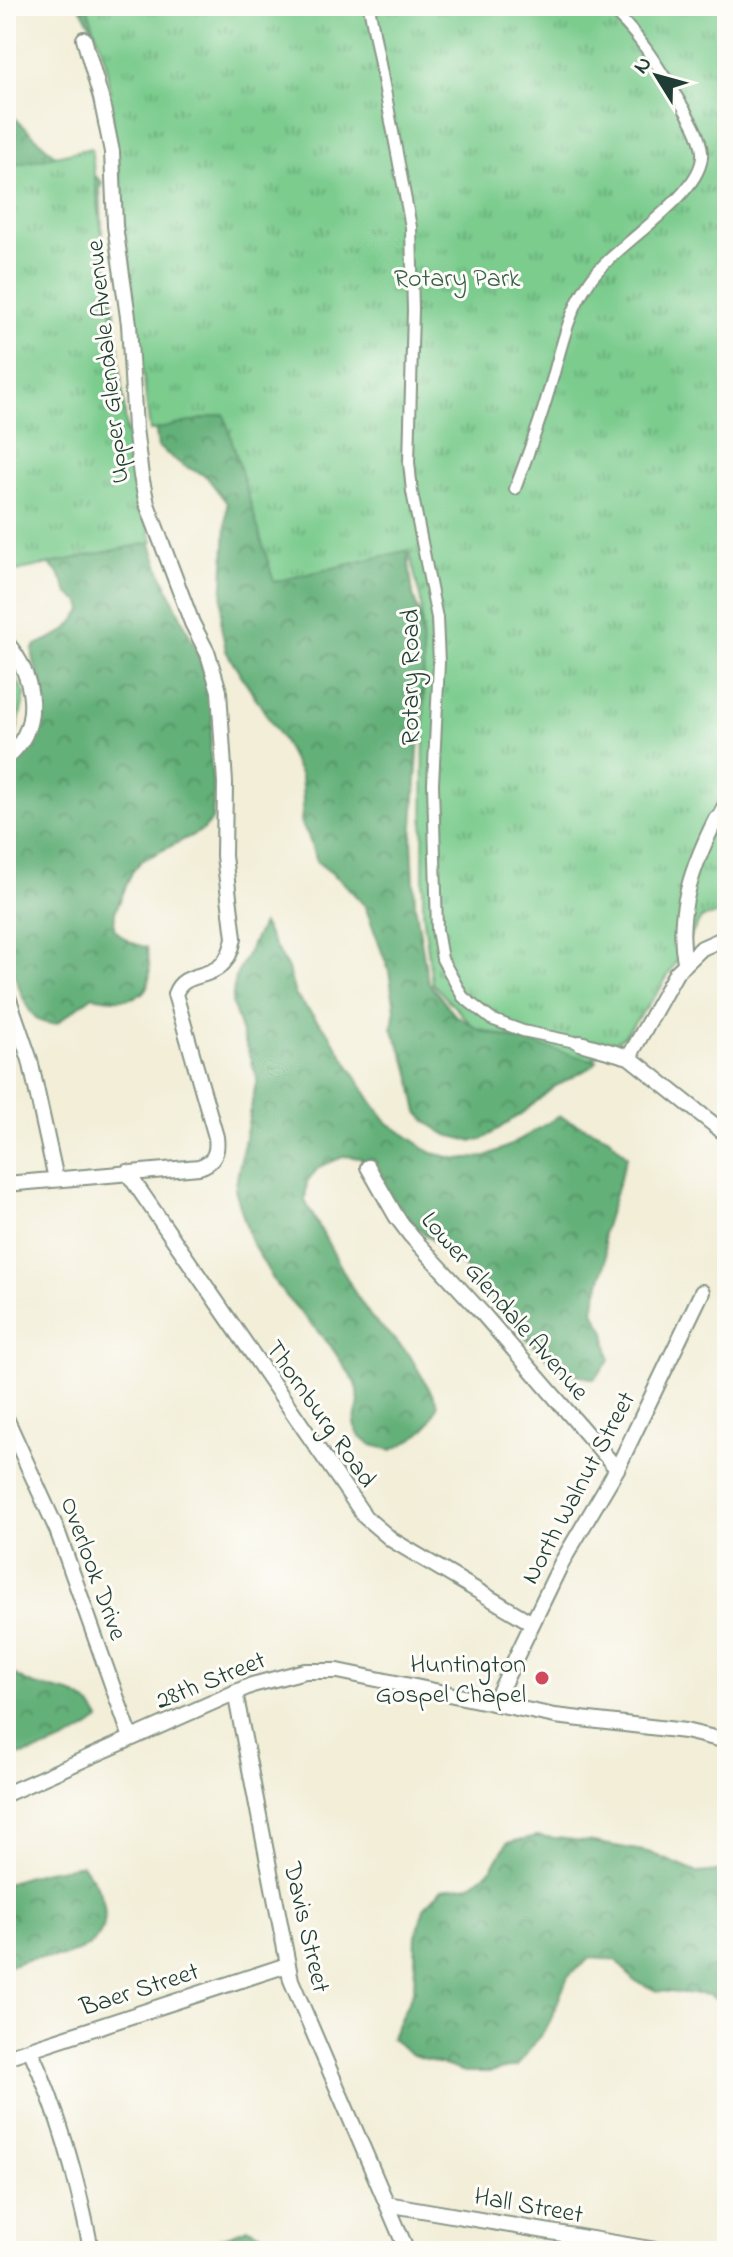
<svg xmlns="http://www.w3.org/2000/svg" width="733" height="2257" viewBox="0 0 733 2257" font-family="'Indie Flower',sans-serif">
  <defs>
    <pattern id="forest-crowns" width="20" height="18" patternUnits="userSpaceOnUse" patternTransform="scale(2)"><rect width="20" height="18" fill="#64b079"/><path d="M2 6a3 3 0 1 1 6 0M12 15a3 3 0 1 1 6 0" fill="none" stroke="#529064"/></pattern>
    <pattern id="park-tufts" width="24" height="20" patternUnits="userSpaceOnUse" patternTransform="scale(2)"><rect width="24" height="20" fill="#7bcc8e"/><path d="M3 7l-1-3M5 7V3M7 7l1-3M15 17l-1-3M17 17v-4M19 17l1-3" fill="none" stroke="#64a775"/></pattern>
  </defs>
  <rect width="100%" height="100%" fill="#fdfcf7"/>
  <filter id="ink" filterUnits="userSpaceOnUse"><feTurbulence type="fractalNoise" baseFrequency=".0125" numOctaves="2"/><feDisplacementMap in="SourceGraphic" scale="16" xChannelSelector="R" yChannelSelector="G"/><feConvolveMatrix kernelMatrix="1 2 1 2 8 2 1 2 1" color-interpolation-filters="sRGB"/></filter>
  <filter id="wash" filterUnits="userSpaceOnUse"><feTurbulence type="fractalNoise" baseFrequency=".006" numOctaves="4" result="noise"/><feDisplacementMap in="SourceGraphic" scale="32" xChannelSelector="R" yChannelSelector="G"/><feGaussianBlur stdDeviation="1.8" result="paint"/><feColorMatrix in="noise" values="0 0 0 0 0 0 0 0 0 0 0 0 0 0 0 0 0 1.4 0 .05"/><feComposite in="paint" operator="in"/></filter>
  <g filter="url(#wash)">
    <rect width="100%" height="100%" fill="#f2eed8"/>
    <path fill="url(#forest-crowns)" stroke="#427656" stroke-width="2" d="M79,6H290L407,548L413,595L420,617L424,662L412,840L415,904L428,982L454,1014L482,1031L597,1060L593,1066L554,1087L525,1111L482,1140L472,1141L447,1135L428,1123L418,1112L409,1069L392,1028L395,1009L389,971L365,906L343,882L316,861L308,835L301,824L303,800L301,776L283,741L226,651L221,626L227,503L206,476L182,465L158,447L104,48Z
      M6,110L57,157L88,169L102,182L100,189L103,250L112,284L132,488L162,576L200,658L213,708L210,754L214,792L212,820L203,830L141,861L132,872L115,912L114,928C122,938 134,945 147,947C148,958 151,969 149,980C145,1005 111,1000 93,996L57,1023C24,1031 19,976 6,956V765C20,761 26,753 34,741C48,721 47,696 38,674C35,665 32,659 33,649L36,645L66,631L83,610L81,603L69,594L59,574L44,559L6,543Z
      M262,924L288,969L295,995L330,1035L372,1102L388,1123L432,1153L458,1159L484,1157L511,1145L559,1116L608,1137L627,1156L603,1233L606,1260L593,1310L605,1332L610,1360L594,1379L569,1373L547,1358L527,1339L477,1278L398,1211L372,1167L360,1158L345,1156L319,1167L307,1182L305,1201L355,1293L371,1317L409,1354L438,1404C429,1431 417,1438 392,1450L372,1445L360,1437L354,1424L359,1402L356,1384L330,1345L277,1286L250,1239L235,1189L257,1078L232,1003L235,978Z
      M6,1669C15,1675 25,1682 35,1685C64,1694 84,1688 100,1720C73,1741 39,1753 6,1758Z
      M537,1836L593,1842L648,1852L698,1873L727,1870V2008L710,1995L658,1991L633,1980L616,1960L590,1958L568,1976L549,2024L517,2066L491,2072H465L413,2055L391,2039L414,1989L416,1935L424,1908L442,1889L470,1885L492,1868L507,1843Z
      M82,1865C111,1897 118,1941 68,1955C55,1959 43,1956 30,1959C22,1961 14,1964 6,1967V1883L41,1872Z
      M248,2228L283,2244L278,2251H202L219,2239Z"/>
    <path fill="url(#park-tufts)" stroke="#4d8461" stroke-width="2" d="M87,6H727V912L701,918L659,991L624,1036L591,1060L475,1028L432,983L423,912L424,682L421,601L409,550L274,582L224,414L150,431L106,63Z
      M91,148L134,488L153,542L6,573V167Z
      M6,661L25,694L14,743L6,747Z"/>
  </g>
  <g filter="url(#ink)">
    <g fill="none" stroke-linecap="round" stroke-linejoin="round">
      <defs>
        <path id="pedestrian" d="M369,6L411,227L413,310L409,462L412,492L437,618L439,663L433,784L437,930L442,959L463,997L491,1019L523,1031L580,1043
          M515,489C526,459 538,428 547,397C559,359 566,315 589,282C614,244 706,194 702,152C700,132 687,114 677,97C657,64 637,31 607,6
          M716,819L727,798"/>
        <path id="minor" d="M6,642C35,676 44,727 6,758
          M685,962C675,912 694,863 716,819
          M6,991L30,1060L56,1179
          M580,1043L629,1057L727,1135
          M629,1057L676,973L702,948L727,937
          M368,1167L396,1216L411,1236L483,1314L617,1469
          M127,1172L365,1517L392,1540L532,1623
          M6,1184L199,1167C215,1162 218,1152 216,1137L175,994C186,964 225,989 234,938L224,856L225,783L219,691L208,654L192,623L147,504L141,476L135,428L129,324L115,226L112,152L101,98L84,39
          M6,1418L57,1530L131,1738
          M235,1692L291,1980L407,2251
          M494,1703L562,1562L617,1469L702,1292
          M6,1794L252,1685L305,1671H338L555,1716L685,1731L727,1741
          M30,2049C59,2113 76,2175 90,2244
          M6,2057L287,1965
          M387,2204L662,2251"/>
      </defs>
      <use href="#pedestrian" stroke="#889686" stroke-width="14"/>
      <use href="#minor" stroke="#889686" stroke-width="18"/>
      <use href="#pedestrian" stroke="#fff" stroke-width="10"/>
      <use href="#minor" stroke="#fff" stroke-width="14"/>
    </g>
  </g>
  <circle fill="#d1495b" stroke="#fdfcf7" stroke-width="3" cx="542" cy="1678" r="8"/>
  <g text-anchor="middle" stroke-width="6" stroke-linejoin="round" paint-order="stroke">
    <g font-size="26" fill="#36614a" stroke="#fdfcf7">
      <text x="457" y="286">Rotary Park</text>
    </g>
    <g font-size="26" fill="#1f3d34" stroke="#fdfcf7">
      <text transform="translate(106 362) rotate(-96)" y="9">Upper Glendale Avenue</text>
      <text transform="translate(409 677) rotate(-90)" y="9">Rotary Road</text>
      <text transform="translate(506 1305) rotate(49)" y="9">Lower Glendale Avenue</text>
      <text transform="translate(322 1413) rotate(55)" y="9">Thornburg Road</text>
      <text transform="translate(577 1487) rotate(-62)" y="9">North Walnut Street</text>
      <text transform="translate(95 1568) rotate(70)" y="9">Overlook Drive</text>
      <text transform="translate(210 1679) rotate(-22)" y="9">28th Street</text>
      <text transform="translate(308 1927) rotate(77)" y="9">Davis Street</text>
      <text transform="translate(139 1988) rotate(-18)" y="9">Baer Street</text>
      <text transform="translate(529 2204) rotate(10)" y="9">Hall Street</text>
    </g>
    <g font-size="26" fill="#1f3d34" stroke="#fdfcf7" text-anchor="end">
      <text x="526" y="1672">Huntington<tspan x="526" dy="30">Gospel Chapel</tspan></text>
    </g>
  </g>
  <rect width="733" height="2257" fill="none" stroke="#fdfcf7" stroke-width="32"/>
  <g transform="translate(657 76) rotate(307)" stroke="#fdfcf7" stroke-width="6" paint-order="stroke">
  <path d="M0-6L14 30L0 20L-14 30Z" fill="#1f3d34"/>
  <text y="-12" font-size="22" font-weight="bold" text-anchor="middle" fill="#1f3d34">N</text>
  </g>
</svg>
